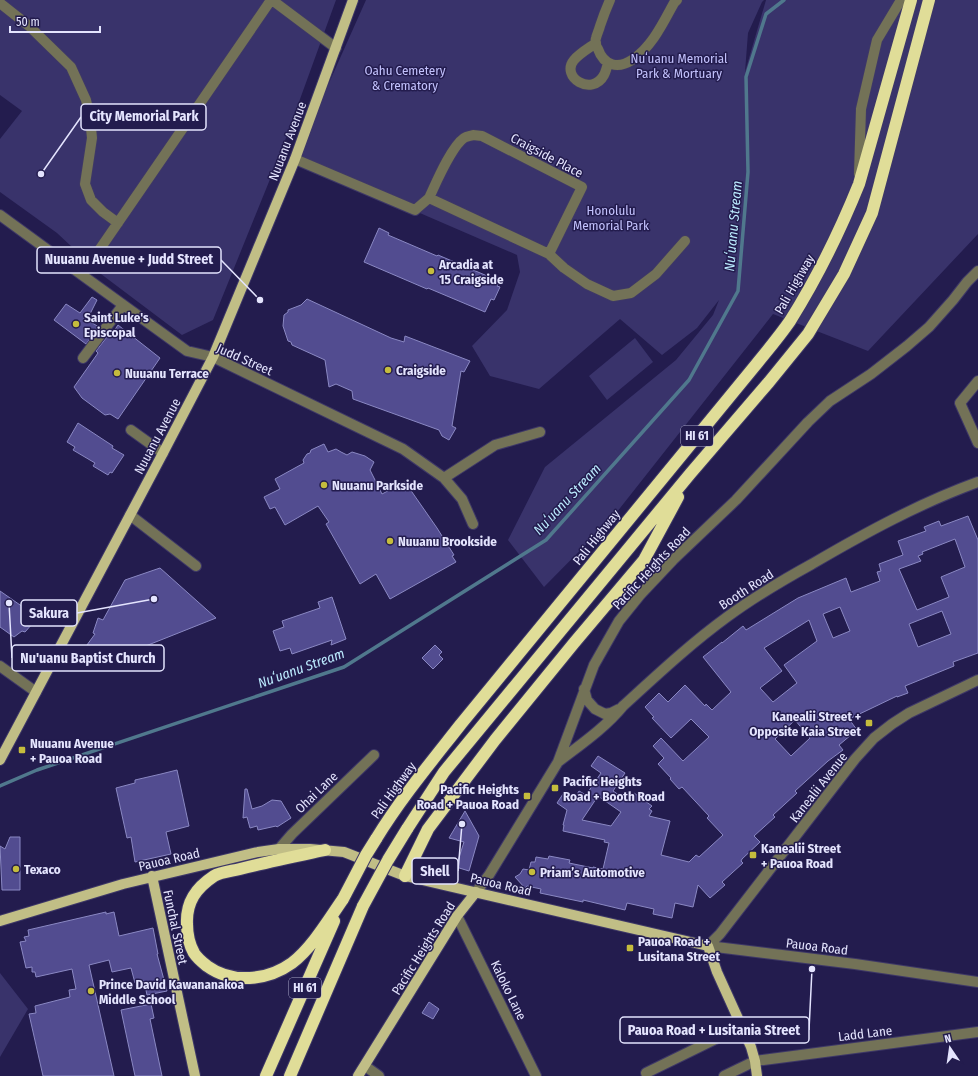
<svg xmlns="http://www.w3.org/2000/svg" width="978" height="1076" viewBox="0 0 978 1076" font-family="'Fira Sans Condensed',sans-serif">
  <rect width="100%" height="100%" fill="#231c4e"/>
  <path fill="#39336b" d="M0,0H336L279,157L213,320L182,335L101,274L57,233L0,192V139L22,111L0,95Z
    M366,0H764L762,2L748,33L745,72L766,0H978V234L868,351L773,314L613,517L544,587L508,540L545,467L676,360L713,315L719,300L697,328L662,355L620,319L539,389L490,376L472,346L507,310L520,272L517,255L295,159Z
    M635,338L653,362L607,400L589,376Z
    M0,973L28,1009L0,1057Z"/>
  <g fill="none" stroke-linecap="round" stroke-linejoin="round">
    <path stroke="#50788d" stroke-width="3.5" d="M0,786L37,770L344,667L546,540L689,380L738,291L748,172L746,77L766,14L784,0"/>
  </g>
  <path fill="#524c90" stroke="#8a88c3" fill-rule="evenodd" d="M379,228L389,233L388,235L437,256L438,255L499,281L497,286L500,287L494,300L491,299L485,312L428,288L427,289L364,262Z
    M92,297L97,300L87,320L99,327L86,344L54,320L66,304L80,313Z
    M307,299L391,338L404,342L405,336L470,361L464,372L461,371L452,426L456,428L449,440L442,436L439,430L353,399L352,391L336,384L329,387L325,360L292,345L291,342L288,341L283,326L284,315L288,312V310L301,305Z
    M118,325L160,358L118,419L110,414L105,415L82,398L74,387L98,353L96,351L110,333L112,334Z
    M78,423L113,446L112,448L124,455L112,473L110,472L108,475L93,466L95,463L73,450L75,447L67,442Z
    M324,444L328,452L336,449L341,452L347,455L352,452L365,456L374,462L370,470L382,494L405,482L437,528L454,555L452,556L456,562L390,599L376,574L360,584L326,524L329,522L318,506L285,525L275,507L270,509L264,497L280,489L275,479L304,463L303,460L307,454L310,453L311,450Z
    M968,516L978,540V653L953,662L954,666L905,686L908,693L897,697V696L849,719L857,730L839,745L843,750L828,761L795,791L797,793L773,815L775,817L754,836L760,842L742,859L741,861L743,863L722,882L725,885L710,898L698,885L693,907L675,903L672,918L653,914L654,909L627,903L625,910L583,900V902L540,893L541,889L527,886L525,888L515,877L520,874L523,869L529,870L531,862H535L536,857L548,859L549,856L570,860L569,863L593,868V867L603,869L609,843L604,842L605,840L563,831L564,825H563L567,810L557,803L565,791L575,798L579,791L586,795L601,773L591,766L598,756L625,773L613,791L628,801L634,793L652,806L649,809L652,811L649,816L670,821L661,855L689,862L696,855L699,857L723,835L707,818L709,816L682,787L679,789L670,779L671,778L658,764L664,758L653,746L661,738L683,761L709,737L691,719L671,738L652,718L654,717L645,707L659,693L668,702L685,685L705,706L706,704L712,710L731,692L703,657L722,642V643L743,626L746,630L798,598L846,578L851,592L880,581L877,572L881,571L879,564L903,555L898,541L926,531L924,527L939,521L941,526ZM955,539L965,567L941,577L949,597L917,610L899,569L921,561L918,556L923,554L922,552ZM840,607L850,631L833,638L823,614ZM942,611L951,634L918,647L909,624ZM809,620L817,641L784,665L797,683L773,702L760,688L782,671L764,648ZM795,720L810,738L791,756L775,739ZM598,796L621,812L611,826L582,820Z
    M160,568L216,618L123,655L120,661L107,666L95,658V657L84,649L95,634L93,633L98,618L103,620L125,580Z
    M0,591L33,614L29,620L33,623L25,632L22,631L14,637L0,627Z
    M332,597L346,639L331,645L332,640L292,654L290,648L280,651L273,631L284,627L282,621L320,608L318,602Z
    M435,645L442,652L439,655L443,659L433,669L422,658Z
    M177,770L189,826L166,832L171,854L135,862L131,837L127,838L116,788L135,783V780L161,774Z
    M245,789H247L252,809L262,806L272,800L281,801L291,818L277,827L276,826L258,830L257,826L250,828L247,817L243,818Z
    M465,811L479,836L469,871L456,867L464,842L449,838Z
    M10,837H20V890H2L0,846L5,849Z
    M106,912V914L114,912L119,936L153,928L158,954H157L167,991L147,995L144,981L135,983L131,968L112,972L109,960L89,965L114,1076H43L29,1014L36,1013L35,1006L70,997L69,990L76,989L72,969L36,977L35,972H32V967L26,968L20,942L26,941L24,937L29,936L28,930Z
    M429,1002L439,1009L433,1019L422,1013Z
    M151,1004L154,1018L150,1019L162,1076H135L121,1010Z"/>
  <g fill="none" stroke-linecap="round" stroke-linejoin="round">
    <defs>
      <path id="minor" d="M272,0L336,48
        M610,0C606,9 603,17 600,26C599,30 597,34 596,38C595,41 596,46 598,49C604,66 618,69 632,60C652,47 663,23 674,3L677,0
        M0,3L29,26L71,67L86,100L90,118L92,138L85,184L91,200L103,212L118,223
        M596,43C589,48 580,53 574,60C560,77 592,97 604,75C606,71 607,67 608,63
        M473,135L482,136L582,187L549,254L429,198C436,183 451,147 464,138C467,136 471,136 473,135Z
        M295,159L415,210L429,198
        M859,174L861,109L877,40L901,0
        M0,215L82,275L187,351L213,357L403,449L444,478L462,499L473,524
        M549,254L564,268L587,284L613,296L631,293L656,274L685,241
        M82,275L271,0
        M83,358L123,305
        M978,381L960,403L978,443
        M131,430L163,453
        M444,478L495,445L540,432
        M130,515L196,566
        M0,666L36,692
        M584,689L587,700L595,709L605,714L611,713L619,709
        M558,762C580,745 605,728 623,706C657,675 690,644 727,617C754,597 783,580 812,564C865,533 920,503 978,482
        M279,849L292,834L374,755
        M476,892L489,875L558,762L594,665L619,621L640,595L673,560L736,500L808,422L830,401L871,374L907,346L929,327L953,300L967,282L978,271
        M457,916L536,1076
        M708,946L720,934L855,759L874,738L892,724L909,713L978,680
        M708,946L855,964L978,982
        M365,1066L379,1076
        M646,1073L742,1026
        M724,1076L755,1061L978,1032"/>
      <path id="major" d="M0,760L163,453L213,357L295,159L353,0
        M152,876L195,1076
        M0,921L123,884L258,852L279,849H310L344,852L405,876L708,946L717,972L751,1047L755,1061L757,1076
        M358,1076L457,916L476,892"/>
      <path id="highway" d="M407,829L444,772L690,474L769,382L808,334L844,274L872,213L929,0
        M376,839C401,798 432,761 461,724L754,367C766,352 779,337 790,321C817,278 840,231 859,184L911,0
        M325,850C297,856 268,862 240,869C232,871 220,872 214,876C196,888 186,902 187,924C187,934 189,944 194,953C197,958 202,962 207,966C232,984 267,981 292,963C312,948 329,919 343,899
        M405,876L428,829L495,740L574,643L644,560L678,497
        M266,1076L334,921
        M290,1076L363,906"/>
    </defs>
    <use href="#minor" stroke="#3e3867" stroke-width="12"/>
    <use href="#major" stroke="#3e3867" stroke-width="12"/>
    <use href="#highway" stroke="#3e3867" stroke-width="14"/>
    <use href="#minor" stroke="#737257" stroke-width="10"/>
    <use href="#major" stroke="#c1be86" stroke-width="10"/>
    <use href="#highway" stroke="#e0dd98" stroke-width="12"/>
    <defs>
      <path id="highway-bridge" d="M343,899L366,855L376,839
        M363,906L388,860L407,829"/>
    </defs>
    <use href="#highway-bridge" stroke="#3e3867" stroke-width="14" stroke-linecap="butt"/>
    <use href="#highway-bridge" stroke="#e0dd98" stroke-width="12"/>
  </g>
  <g fill="#c5bc3d" stroke="#231c4e" stroke-width="1.5">
    <circle cx="431" cy="271" r="4"/>
    <circle cx="76" cy="324" r="4"/>
    <circle cx="388" cy="370" r="4"/>
    <circle cx="117" cy="373" r="4"/>
    <circle cx="324" cy="485" r="4"/>
    <circle cx="390" cy="541" r="4"/>
    <rect x="865" y="719" width="8" height="8" rx="2"/>
    <rect x="18" y="746" width="8" height="8" rx="2"/>
    <rect x="551" y="784" width="8" height="8" rx="2"/>
    <rect x="523" y="792" width="8" height="8" rx="2"/>
    <rect x="749" y="851" width="8" height="8" rx="2"/>
    <circle cx="16" cy="869" r="4"/>
    <circle cx="532" cy="872" r="4"/>
    <rect x="626" y="944" width="8" height="8" rx="2"/>
    <circle cx="91" cy="991" r="4"/>
  </g>
  <g text-anchor="middle" stroke-width="3" stroke-linejoin="round" paint-order="stroke">
    <g fill="#231c4e" stroke="#aaa8c9" stroke-width="1">
      <rect x="681" y="426" width="32" height="20" rx="3"/>
      <rect x="289" y="978" width="32" height="20" rx="3"/>
    </g>
    <g font-size="12" font-weight="bold" fill="#e4e4fe">
      <text x="697" y="440">HI 61</text>
      <text x="305" y="992">HI 61</text>
    </g>
    <g font-size="13" fill="#c3c2fd" stroke="#231c4e">
      <text x="679" y="63">Nuʻuanu Memorial<tspan x="679" dy="15">Park &amp; Mortuary</tspan></text>
      <text x="405" y="75">Oahu Cemetery<tspan x="405" dy="15">&amp; Crematory</tspan></text>
      <text x="611" y="215">Honolulu<tspan x="611" dy="15">Memorial Park</tspan></text>
    </g>
    <g font-size="13" fill="#e4e4fe" stroke="#231c4e">
      <text transform="translate(287 141) rotate(-69)" y="5">Nuuanu Avenue</text>
      <text transform="translate(547 155) rotate(28)" y="5">Craigside Place</text>
      <text transform="translate(794 284) rotate(-60)" y="5">Pali Highway</text>
      <text transform="translate(245 359) rotate(24)" y="5">Judd Street</text>
      <text transform="translate(157 436) rotate(-62)" y="5">Nuuanu Avenue</text>
      <text transform="translate(596 537) rotate(-51)" y="5">Pali Highway</text>
      <text transform="translate(651 568) rotate(-47)" y="5">Pacific Heights Road</text>
      <text transform="translate(746 589) rotate(-33)" y="5">Booth Road</text>
      <text transform="translate(818 787) rotate(-52)" y="5">Kanealii Avenue</text>
      <text transform="translate(393 790) rotate(-54)" y="5">Pali Highway</text>
      <text transform="translate(316 792) rotate(-44)" y="5">Ohai Lane</text>
      <text transform="translate(169 859) rotate(-13)" y="5">Pauoa Road</text>
      <text transform="translate(501 884) rotate(13)" y="5">Pauoa Road</text>
      <text transform="translate(176 927) rotate(78)" y="5">Funchal Street</text>
      <text transform="translate(817 946) rotate(7)" y="5">Pauoa Road</text>
      <text transform="translate(423 948) rotate(-58)" y="5">Pacific Heights Road</text>
      <text transform="translate(509 990) rotate(64)" y="5">Kaloko Lane</text>
      <text transform="translate(865 1033) rotate(-7)" y="5">Ladd Lane</text>
    </g>
    <g font-size="13" font-weight="bold" fill="#e4e4fe" stroke="#231c4e" text-anchor="start">
      <text x="439" y="269">Arcadia at<tspan x="439" dy="15">15 Craigside</tspan></text>
      <text x="84" y="322">Saint Luke's<tspan x="84" dy="15">Episcopal</tspan></text>
      <text x="396" y="375">Craigside</text>
      <text x="125" y="378">Nuuanu Terrace</text>
      <text x="332" y="490">Nuuanu Parkside</text>
      <text x="398" y="546">Nuuanu Brookside</text>
      <text x="861" y="721" text-anchor="end">Kanealii Street +<tspan x="861" dy="15">Opposite Kaia Street</tspan></text>
      <text x="30" y="748">Nuuanu Avenue<tspan x="30" dy="15">+ Pauoa Road</tspan></text>
      <text x="563" y="786">Pacific Heights<tspan x="563" dy="15">Road + Booth Road</tspan></text>
      <text x="519" y="794" text-anchor="end">Pacific Heights<tspan x="519" dy="15">Road + Pauoa Road</tspan></text>
      <text x="761" y="853">Kanealii Street<tspan x="761" dy="15">+ Pauoa Road</tspan></text>
      <text x="24" y="874">Texaco</text>
      <text x="540" y="877">Priam’s Automotive</text>
      <text x="638" y="946">Pauoa Road +<tspan x="638" dy="15">Lusitana Street</tspan></text>
      <text x="99" y="989">Prince David Kawananakoa<tspan x="99" dy="15">Middle School</tspan></text>
    </g>
    <g font-size="14" font-style="italic" fill="#bbeafe" stroke="#231c4e">
      <text transform="translate(733 226) rotate(-85)" y="5">Nuʻuanu Stream</text>
      <text transform="translate(567 499) rotate(-47)" y="5">Nuʻuanu Stream</text>
      <text transform="translate(301 668) rotate(-20)" y="5">Nuʻuanu Stream</text>
    </g>
  </g>
  <path fill="none" stroke="#e4e4fe" stroke-width="1.5" d="M41 174L81 117M260 300L221 260M154 599L77 613M9 603L12 658M462 824L458 871M812 969L809 1030"/>
  <g fill="#e4e4fe" stroke="#231c4e" stroke-width="1.5">
    <circle cx="41" cy="174" r="4"/>
    <circle cx="260" cy="300" r="4"/>
    <circle cx="154" cy="599" r="4"/>
    <circle cx="9" cy="603" r="4"/>
    <circle cx="462" cy="824" r="4"/>
    <circle cx="812" cy="969" r="4"/>
  </g>
  <g fill="#231c4e" stroke="#e4e4fe" stroke-width="1.5">
    <rect x="81" y="104" width="125" height="26" rx="4"/>
    <rect x="37" y="247" width="184" height="26" rx="4"/>
    <rect x="21" y="600" width="56" height="26" rx="4"/>
    <rect x="12" y="645" width="152" height="26" rx="4"/>
    <rect x="412" y="858" width="46" height="26" rx="4"/>
    <rect x="620" y="1017" width="189" height="26" rx="4"/>
  </g>
  <g font-size="14" text-anchor="middle" font-weight="bold" fill="#e4e4fe">
    <text x="144" y="121">City Memorial Park</text>
    <text x="129" y="264">Nuuanu Avenue + Judd Street</text>
    <text x="49" y="618">Sakura</text>
    <text x="88" y="663">Nu'uanu Baptist Church</text>
    <text x="435" y="876">Shell</text>
    <text x="714" y="1035">Pauoa Road + Lusitania Street</text>
  </g>
  <g transform="translate(950 1048) rotate(347)" stroke="#231c4e" stroke-width="3" paint-order="stroke">
  <path d="M0-3L7 15L0 10L-7 15Z" fill="#e4e4fe"/>
  <text y="-6" font-size="11" font-weight="bold" text-anchor="middle" fill="#e4e4fe">N</text>
  </g>
  <path d="M10 26v6h90v-6" fill="none" stroke="#e4e4fe" stroke-width="2"/>
  <text x="16" y="26" font-size="12" fill="#e4e4fe" stroke="#231c4e" stroke-width="3" paint-order="stroke">50 m</text>
</svg>
